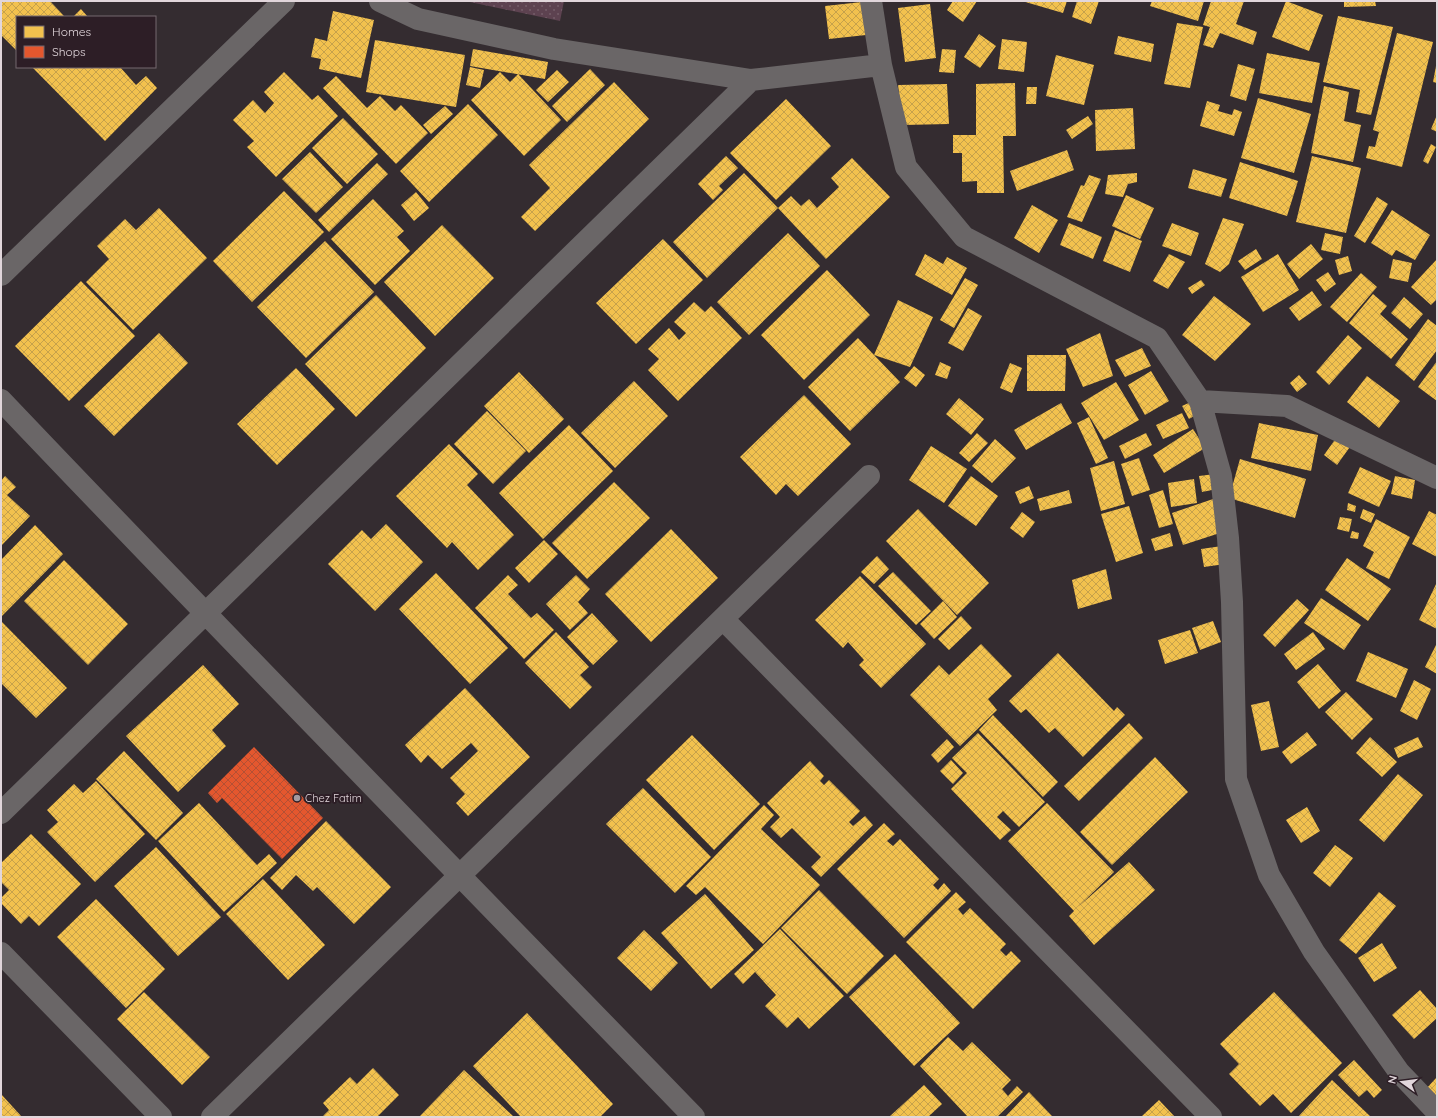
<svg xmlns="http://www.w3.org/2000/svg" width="1438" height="1118" viewBox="0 0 1438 1118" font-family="Quicksand,sans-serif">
  <defs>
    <pattern id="grass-dots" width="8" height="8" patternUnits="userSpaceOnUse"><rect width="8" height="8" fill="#5d4250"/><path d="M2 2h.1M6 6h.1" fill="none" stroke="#745d69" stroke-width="1.8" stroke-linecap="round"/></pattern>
    <pattern id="homes-cross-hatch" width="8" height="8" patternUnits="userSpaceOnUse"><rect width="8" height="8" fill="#f2c14e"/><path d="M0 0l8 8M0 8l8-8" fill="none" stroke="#c6a14b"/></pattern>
    <pattern id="shops-cross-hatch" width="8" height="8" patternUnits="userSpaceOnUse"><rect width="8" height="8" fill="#e4572e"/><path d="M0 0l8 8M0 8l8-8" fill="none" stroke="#b45034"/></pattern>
  </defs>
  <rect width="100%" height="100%" fill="#342c30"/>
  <path fill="url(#grass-dots)" d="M465,1H564L560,21Z"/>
  <path fill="url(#homes-cross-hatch)" d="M1,1H50L65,17H17V51L1,35Z
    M953,1H977L963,22L947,10Z
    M1022,1H1067L1063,13Z
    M1077,1H1099L1091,24L1072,17Z
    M1152,1H1204L1198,21L1150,6Z
    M1211,1H1244L1236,24L1257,32L1253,45L1220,33L1213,48L1203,45L1210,27L1203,25Z
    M1286,1L1323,15L1309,51L1272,37Z
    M1344,1H1375L1376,6L1344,7Z
    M862,2L866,35L829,39L825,6Z
    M930,4L936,58L905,62L898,8Z
    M81,9L88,17H73Z
    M333,11L374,20L361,78L319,69L321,59L311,57L315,38L327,41Z
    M1338,16L1393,27L1371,115L1356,112L1360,90L1323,82Z
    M1177,23L1203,27L1190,88L1164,84Z
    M1397,33L1433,42L1402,167L1366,158L1369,146L1375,147L1379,132L1373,130Z
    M979,34L996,46L980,68L964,57Z
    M1118,36L1154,44L1151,62L1114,54Z
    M1002,39L1027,42L1024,72L998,69Z
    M375,40L465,55L456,107L366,92Z
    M473,49L548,62L545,79L470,66Z
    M942,49L956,50L954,73L939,72Z
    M1267,53L1320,63L1312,103L1259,93Z
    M1056,55L1094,65L1084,105L1046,96Z
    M1238,64L1255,69L1246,101L1230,96Z
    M1436,66H1437V83L1433,82Z
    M32,67H120L136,85L146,76L157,88L105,141Z
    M470,67L484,70L480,88L466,85Z
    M590,69L605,85L567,122L552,106Z
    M557,70L569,82L548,102L536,90Z
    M284,72L312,100L318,95L338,116L276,177L247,147L254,141L233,120L253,100L265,113L274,103L264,92Z
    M500,72L510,82L518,74L561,120L524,156L471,100Z
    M336,76L367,108L380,96L395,111L401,105L428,133L396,164L323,88Z
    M614,82L649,119L535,231L521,217L550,188L529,165Z
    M1015,83L1016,136H1003L1004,193H977V181L962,182V153H953V135H976V84Z
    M947,84L949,124L903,125L898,85Z
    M1324,86L1349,92L1344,121L1361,125L1353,162L1311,153Z
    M1027,87H1037L1036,104H1026Z
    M1258,98L1311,114L1294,173L1241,158Z
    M786,99L831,146L776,200L730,153Z
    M1207,101L1220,105L1218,111L1232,115L1234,109L1242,112L1234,136L1200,126Z
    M468,104L498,135L429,202L400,171Z
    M445,106L453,114L431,134L423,125Z
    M1133,108L1135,149L1096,151L1095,110Z
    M1437,115V132L1431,129Z
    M1088,116L1093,124L1072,139L1066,130Z
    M343,118L378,154L347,184L312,148Z
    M1431,144L1436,147L1428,164L1423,161Z
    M1067,150L1074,170L1017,191L1010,171Z
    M310,152L343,187L316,213L282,179Z
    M726,156L738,168L719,186L723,190L713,200L698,184Z
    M1312,156L1361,168L1346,233L1296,222Z
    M852,158L890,197L826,259L778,208L791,196L801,206L809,199L817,208L839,187L831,178Z
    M1240,162L1298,181L1287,216L1229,198Z
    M377,163L388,174L329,232L318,220Z
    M1193,169L1227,179L1221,197L1188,188Z
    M744,173L778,208L707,278L673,242Z
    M1137,173V182L1128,184L1123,197L1105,194L1108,175Z
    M1089,175L1101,179L1082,222L1067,217L1081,185L1084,186Z
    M284,191L324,232L252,302L213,261Z
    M416,192L429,208L414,221L401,205Z
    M1126,195L1154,208L1140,239L1112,226Z
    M1377,197L1388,204L1365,243L1354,236Z
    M373,199L404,231L397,237L410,251L375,285L331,239Z
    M1032,205L1058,220L1039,253L1014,238Z
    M159,208L207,258L133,330L86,282L109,259L97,246L125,219L136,230Z
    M1392,210L1430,235L1415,260L1396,250L1392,256L1371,243Z
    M1223,218L1244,224L1229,264L1220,272L1205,264Z
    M1069,223L1102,237L1093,259L1060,245Z
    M1172,223L1199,233L1191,256L1162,246Z
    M442,225L494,278L435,336L384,282Z
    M1115,230L1142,241L1130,272L1103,261Z
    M788,233L820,266L749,335L717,302Z
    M1325,233L1343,237L1340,254L1321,250Z
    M663,239L703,280L636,344L596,303Z
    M325,241L374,292L306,358L257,307Z
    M1311,244L1323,259L1299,279L1287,264Z
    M1256,249L1262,259L1245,270L1238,261Z
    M925,254L943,264L947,257L967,268L952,295L915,275Z
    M1169,254L1185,262L1168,289L1153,281Z
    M1278,254L1299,290L1263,312L1241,277Z
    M1348,256L1352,271L1339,275L1335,260Z
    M1393,259L1412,263L1408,282L1389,278Z
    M1437,259V299L1431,305L1411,287Z
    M827,270L870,315L804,380L761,335Z
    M1328,272L1336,284L1325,292L1316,280Z
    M1361,273L1377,287L1347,322L1330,307Z
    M965,278L978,285L954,328L940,320Z
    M1201,280L1205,285L1192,294L1188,288Z
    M81,281L135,336L69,401L15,346Z
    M1312,291L1322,305L1299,321L1289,308Z
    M1373,294L1387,306L1380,314L1408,339L1391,359L1349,323Z
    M376,295L426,348L356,417L305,364Z
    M1214,296L1251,324L1215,361L1182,335Z
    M1404,297L1423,314L1410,329L1391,313Z
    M898,300L933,317L910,367L874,355L900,382L850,431L808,387L858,338L874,355Z
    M694,302L705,312L711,306L742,338L678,401L648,370L659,359L648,349L669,328L679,340L686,333L674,322Z
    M968,308L982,316L963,351L948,343Z
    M1428,319L1437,326V350L1414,381L1395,365Z
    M159,333L188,363L114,436L84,406Z
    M1100,333L1113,376L1083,387L1066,349Z
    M1348,335L1362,348L1329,385L1316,372Z
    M1142,348L1151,366L1125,377L1115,360Z
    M1027,355H1066L1065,391H1027Z
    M1437,361V401L1418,387Z
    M940,362L951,367L947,379L935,375Z
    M1010,363L1022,368L1012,393L1000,388Z
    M914,366L925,375L916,387L904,378Z
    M296,368L335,409L277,465L237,424Z
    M1151,371L1169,401L1145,415L1128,385Z
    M519,372L564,419L529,453L484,406Z
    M1299,375L1307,384L1297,392L1290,383Z
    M1367,376L1400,401L1379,428L1347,402Z
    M634,381L668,416L615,468L581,433Z
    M1116,382L1139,420L1104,440L1081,403Z
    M804,395L851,444L798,496L786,484L776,495L740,457Z
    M959,398L984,419L971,435L946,414Z
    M1195,400L1201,412L1189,419L1182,406Z
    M1061,403L1072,423L1026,450L1014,430Z
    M487,411L526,451L493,484L454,444Z
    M1182,413L1189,428L1163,439L1156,425Z
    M1089,417L1108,458L1096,464L1077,423Z
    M1259,423L1318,435L1311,471L1251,458Z
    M569,425L613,471L543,539L499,493Z
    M1193,429L1205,448L1164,473L1153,455Z
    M977,433L988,443L969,462L959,453Z
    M1146,433L1152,445L1125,459L1119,446Z
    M1339,434L1352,444L1337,465L1324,455Z
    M995,439L1016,458L992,483L972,466Z
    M449,444L478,474L467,485L514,535L478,570L452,542L447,548L396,496Z
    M931,446L967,469L944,503L909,480Z
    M1139,458L1150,490L1132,496L1121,464Z
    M1240,459L1306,479L1295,518L1229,498Z
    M1114,461L1125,504L1101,511L1090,468Z
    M1360,467L1391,481L1379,507L1348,493Z
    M1215,474L1217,489L1202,492L1199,476Z
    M5,476L16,487L7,495L30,516L1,546V481Z
    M971,476L998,496L976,526L948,506Z
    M1395,476L1415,480L1412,499L1391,494Z
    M1194,479L1197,503L1171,507L1168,483Z
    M614,482L650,518L587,579L552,543Z
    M1029,486L1034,498L1020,504L1015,492Z
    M1069,490L1072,503L1040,511L1037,499Z
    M1163,490L1173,524L1159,528L1149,495Z
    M1213,499L1223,532L1183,545L1172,513Z
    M1348,503L1356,506L1355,512L1347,510Z
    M1129,506L1143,553L1116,562L1101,514Z
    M918,509L989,583L957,615L886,541Z
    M1363,509L1375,514L1371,523L1360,518Z
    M1429,511L1437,515V557L1412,544Z
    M1022,512L1035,522L1023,538L1010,528Z
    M1340,517L1352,519L1349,532L1337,529Z
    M1376,519L1410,537L1389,579L1366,568L1374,552L1363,546Z
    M386,524L423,562L375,611L328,564L362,530L371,539Z
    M35,525L63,554L1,617V560Z
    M671,529L718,578L651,642L605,594Z
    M1352,531L1359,533L1358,539L1350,538Z
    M1170,533L1173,546L1155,551L1151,539Z
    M544,540L558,554L529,583L515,568Z
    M1222,546L1225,564L1204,567L1201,549Z
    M877,556L889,569L874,584L861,572Z
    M1347,558L1391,589L1368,621L1325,590Z
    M64,560L128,624L88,665L24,601Z
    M1106,569L1112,599L1078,609L1072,580Z
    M893,572L931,611L916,625L878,586Z
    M436,573L508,648L470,684L399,609Z
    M508,575L518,585L508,594L531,618L537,613L554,630L524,659L475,608Z
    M576,575L590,589L578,602L588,613L570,630L546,604Z
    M860,576L926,644L881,688L859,665L864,660L848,642L843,648L815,620Z
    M1437,582V629L1419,620Z
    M1321,598L1361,625L1344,650L1304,623Z
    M1297,599L1309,610L1275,647L1263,635Z
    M943,601L957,617L934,639L920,624Z
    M592,613L618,641L593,665L567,637Z
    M961,616L972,628L949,650L938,639Z
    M1,621L67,688L36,718L1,683Z
    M1213,621L1221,642L1200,650L1192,628Z
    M1190,630L1198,653L1165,664L1158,640Z
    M556,632L589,667L580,675L592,687L570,709L525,663Z
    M1313,632L1325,649L1296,670L1284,654Z
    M1437,643V674L1425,667Z
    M981,644L1012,676L988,699L997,710L960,746L910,695L939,665L949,675Z
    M1368,652L1408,669L1396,698L1356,681Z
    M1058,653L1114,711L1117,707L1125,715L1083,757L1055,728L1049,733L1026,709L1021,713L1009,701Z
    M1318,664L1341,691L1319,709L1297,682Z
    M203,665L239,704L212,730L226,746L178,792L126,736Z
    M1414,680L1431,689L1417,720L1400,711Z
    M465,688L530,757L468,816L456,803L465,794L450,778L478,751L471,743L442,769L428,755L421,763L405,745Z
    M1346,692L1373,719L1352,740L1325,712Z
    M1269,701L1279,747L1261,751L1251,705Z
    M993,715L1058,782L1043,797L979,730Z
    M1129,723L1143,738L1079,801L1064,786Z
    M1307,732L1317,745L1291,764L1282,752Z
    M978,733L1045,802L1019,827L1003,811L997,817L1011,830L1000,840L951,789L967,773L952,758Z
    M692,735L760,804L714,850L646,780Z
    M1370,737L1397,762L1382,777L1356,753Z
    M1418,737L1423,747L1398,758L1394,748Z
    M947,739L954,747L938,763L931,755Z
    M124,751L183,813L156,840L96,779Z
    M1155,757L1188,792L1112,865L1080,832Z
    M951,760L963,773L953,784L940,771Z
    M810,761L824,776L820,781L824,785L829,780L860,811L849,822L853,826L865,816L873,825L821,877L811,867L821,857L792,828L781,838L770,827L780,817L767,803Z
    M1398,774L1423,795L1384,842L1359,820Z
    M96,781L145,834L95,882L47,832L58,822L47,810L74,784L83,793Z
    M643,788L711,857L675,893L606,824Z
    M199,803L257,865L269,854L277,863L224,912L158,841Z
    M1047,803L1114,872L1078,907L1129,862L1155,890L1094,945L1069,916L1074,911L1008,841Z
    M764,805L774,815L761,829L820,885L763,944L705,887L696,895L686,886Z
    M1307,807L1320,831L1301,843L1286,820Z
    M326,821L391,887L354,924L317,887L313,891L296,875L282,890L270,878Z
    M884,823L895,834L887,841L893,846L900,839L939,879L933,885L938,890L944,883L951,891L904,938L837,869Z
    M31,834L81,884L39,926L29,916L21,924L1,903V898L9,890L1,882V863Z
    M1335,845L1353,858L1330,887L1313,873Z
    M156,847L221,917L178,956L114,886Z
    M263,879L325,945L288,980L226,914Z
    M819,890L884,956L847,994L781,928Z
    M956,892L966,902L958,909L963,915L970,908L1006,944L1000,950L1006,956L1011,951L1021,961L973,1009L906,942Z
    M1379,892L1396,906L1356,954L1339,940Z
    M705,894L754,950L711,989L661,933Z
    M96,899L165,969L126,1008L57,937Z
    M780,929L844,996L809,1029L798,1017L787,1028L765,1006L776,995L755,972L743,984L734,974Z
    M644,930L678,963L651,991L617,958Z
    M1382,943L1397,968L1374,982L1358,958Z
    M895,954L960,1023L914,1066L849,997Z
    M1420,990L1437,1009V1018L1414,1039L1392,1015Z
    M144,992L210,1057L182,1085L117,1019Z
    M1274,992L1342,1063L1291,1113L1273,1094L1260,1106L1229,1074L1239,1064L1220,1044Z
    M527,1013L613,1104L600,1117H521L473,1066Z
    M948,1037L963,1051L972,1042L1011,1080L1002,1089L1008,1096L1017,1086L1023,1092L997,1117H968L920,1066Z
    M1354,1060L1382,1090L1374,1098L1367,1090L1359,1097L1338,1075Z
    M373,1068L399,1095L377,1117H322L329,1110L323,1103L350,1077L357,1084Z
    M464,1070L514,1117H419Z
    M1437,1077V1100L1425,1090Z
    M1332,1080L1371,1117H1298Z
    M924,1085L942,1104L928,1117H889Z
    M1029,1092L1053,1117H1005Z
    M1,1094L22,1117H1Z
    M1159,1100L1175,1117H1141Z"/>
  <path fill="url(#shops-cross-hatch)" d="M254,747L323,818L282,859L222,798L217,803L208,793Z"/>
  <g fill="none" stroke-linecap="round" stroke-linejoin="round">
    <path stroke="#6a6667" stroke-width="22" d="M380,1L418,19L554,49L751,80L881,65
      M871,1L881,65L906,167L964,237L1157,338L1200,401L1221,476L1228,538L1232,602L1236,779L1269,875L1314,952L1399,1072L1437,1112
      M1,275L284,1
      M1,400C230,641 463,878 694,1117
      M1200,401L1287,406L1437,478
      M723,619L1211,1117
      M1,813L751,80
      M1,953L161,1117
      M212,1117L869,476"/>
  </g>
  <circle fill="#a49a9f" stroke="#2d1e26" stroke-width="1.5" cx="297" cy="798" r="4"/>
  <g text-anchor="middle" stroke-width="4" stroke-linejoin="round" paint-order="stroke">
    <g font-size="11" fill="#e1d6db" stroke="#2d1e26" text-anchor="start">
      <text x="305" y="802">Chez Fatim</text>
    </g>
  </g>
  <rect width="1438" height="1118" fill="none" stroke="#e1d6db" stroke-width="4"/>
  <rect x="16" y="16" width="140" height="52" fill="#2d1e26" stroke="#75686e"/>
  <rect x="24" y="26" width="20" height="12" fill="#f2c14e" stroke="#75686e"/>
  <text x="52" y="36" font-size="12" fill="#e1d6db">Homes</text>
  <rect x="24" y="46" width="20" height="12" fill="#e4572e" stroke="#75686e"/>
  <text x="52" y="56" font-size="12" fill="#e1d6db">Shops</text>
  <g transform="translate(1402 1082) rotate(284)" stroke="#2d1e26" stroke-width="3" paint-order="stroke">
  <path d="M0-3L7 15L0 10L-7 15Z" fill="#e1d6db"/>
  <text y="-6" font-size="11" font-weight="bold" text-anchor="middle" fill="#e1d6db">N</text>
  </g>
</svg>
